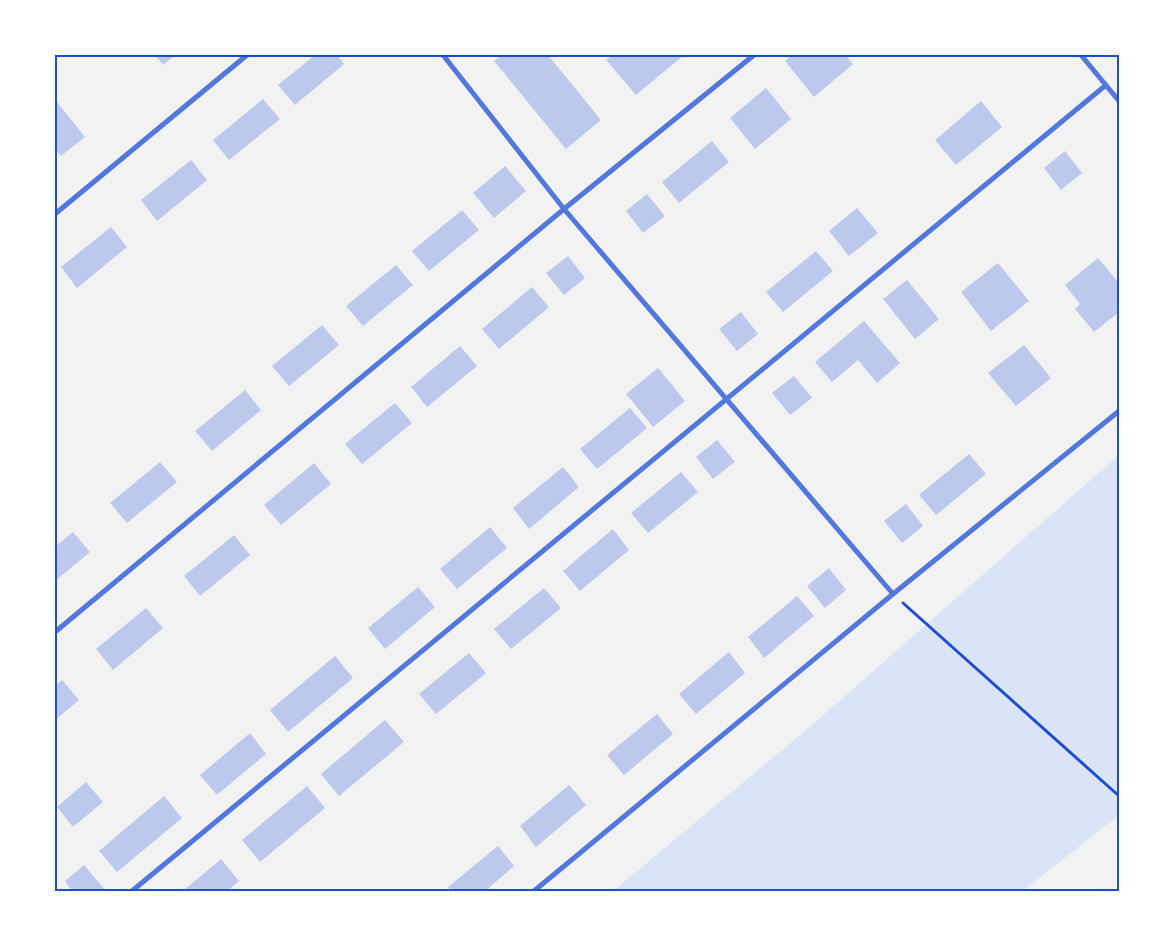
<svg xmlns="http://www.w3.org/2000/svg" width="1174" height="946" viewBox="0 0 1174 946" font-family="'DejaVu Sans',sans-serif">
  <rect width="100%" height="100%" fill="#f2f2f2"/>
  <path fill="#dbe4f7" d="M1119,455V815L1023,891H613L812,725Z"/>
  <path fill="#bdc9ec" d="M155,55H175L163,65Z
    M315,55H337L344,64L295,105L278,85Z
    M501,55H548L601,120L566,149L494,61Z
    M613,55H684L636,95L606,60Z
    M792,55H845L853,64L814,97L785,61Z
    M766,88L791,119L755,149L730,118Z
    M263,99L280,119L229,160L213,140Z
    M981,101L1002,127L956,165L935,140Z
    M57,102L85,137L61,156L55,148V103Z
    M712,141L729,162L679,203L662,182Z
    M1065,151L1082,173L1061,190L1044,168Z
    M191,160L207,180L157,221L141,200Z
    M505,166L526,191L494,218L473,193Z
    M647,194L665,216L643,233L626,211Z
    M857,208L878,233L849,256L829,231Z
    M462,210L479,230L429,271L412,251Z
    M111,227L127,247L77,288L61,267Z
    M816,251L833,271L783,312L766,292Z
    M568,256L585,278L564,295L546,273Z
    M1098,258L1119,283V304L1116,307L1119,312L1094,332L1075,309L1080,304L1065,285Z
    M998,263L1029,301L991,331L961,292Z
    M396,265L413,285L363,326L346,306Z
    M907,280L939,319L915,339L883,299Z
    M532,287L549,307L499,349L482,329Z
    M741,312L758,334L737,351L719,329Z
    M864,321L900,363L877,383L858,360L832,382L815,362Z
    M322,325L339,345L289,386L272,366Z
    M1024,345L1051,378L1016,406L988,373Z
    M460,346L477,366L427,407L411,387Z
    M658,368L685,401L653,427L626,394Z
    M794,376L812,398L790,415L772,393Z
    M245,390L261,410L212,451L195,431Z
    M395,403L412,423L362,464L345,444Z
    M630,408L647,428L597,469L580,449Z
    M717,440L735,462L713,479L696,457Z
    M969,454L986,474L936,515L919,495Z
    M160,462L177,482L127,523L110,503Z
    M314,463L331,484L281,525L264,505Z
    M563,467L579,487L529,529L513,508Z
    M681,472L698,492L648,533L631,513Z
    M906,504L923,526L902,543L884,521Z
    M490,527L507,548L457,589L440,569Z
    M613,529L629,550L580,591L563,571Z
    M73,532L90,552L55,581V547Z
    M234,535L250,555L200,596L184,576Z
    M829,568L846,590L825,608L807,586Z
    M418,587L435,607L385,649L368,628Z
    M544,588L561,608L511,649L494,629Z
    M797,596L814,616L764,658L748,637Z
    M146,608L163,628L113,670L96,649Z
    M729,652L745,673L696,714L679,694Z
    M469,653L486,673L436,714L419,694Z
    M335,656L353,678L288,732L270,710Z
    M62,680L79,700L55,720V686Z
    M657,714L673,734L624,775L607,755Z
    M385,720L404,742L339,796L321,774Z
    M250,733L266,754L217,795L200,775Z
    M86,782L103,802L73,827L57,807Z
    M569,785L586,805L536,847L520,826Z
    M307,786L325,808L260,862L242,840Z
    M164,796L182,818L117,872L99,851Z
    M498,846L514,866L485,891H451L448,887Z
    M221,859L239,881L227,891H183Z
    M84,865L106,891H72L65,881Z"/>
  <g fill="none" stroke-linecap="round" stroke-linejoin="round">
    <path stroke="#1d4ed8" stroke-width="3" d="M903,603L1119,796"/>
    <path stroke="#5277de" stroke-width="5" d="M443,55L564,209L893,594
      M1081,55L1119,101
      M55,214L247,55
      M55,632L564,209L754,55
      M132,891L1106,85
      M534,891L893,594L1119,411"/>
  </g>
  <rect width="1174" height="946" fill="none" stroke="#ffffff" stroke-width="112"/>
  <rect x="56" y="56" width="1062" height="834" fill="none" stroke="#1d4ed8" stroke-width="2"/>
</svg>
